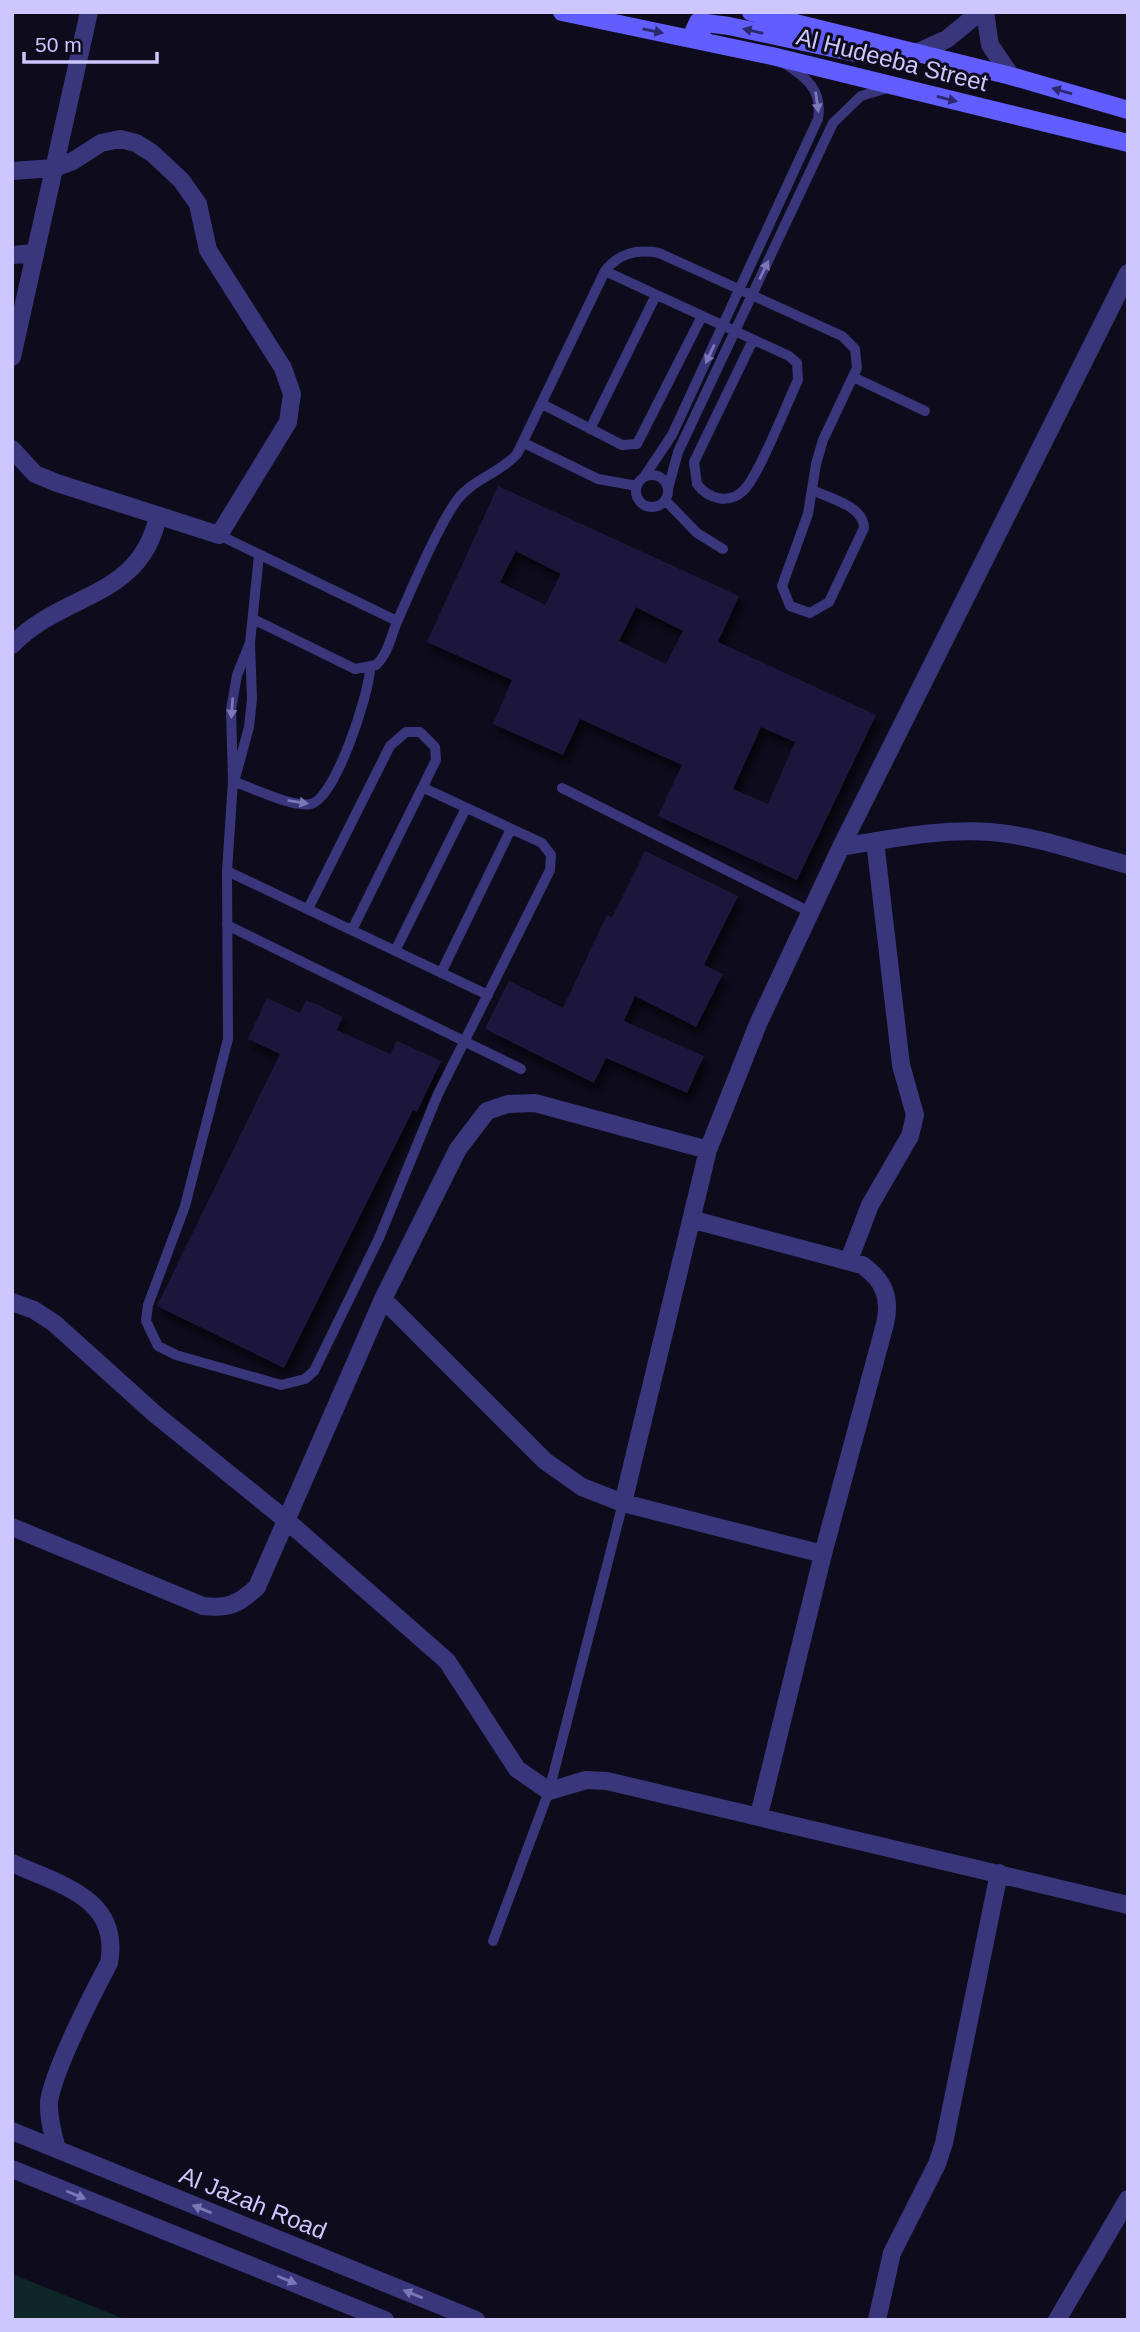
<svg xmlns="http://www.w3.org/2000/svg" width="1140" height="2332" viewBox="0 0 1140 2332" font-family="Arial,sans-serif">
  <defs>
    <filter id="shadow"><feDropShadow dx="4.5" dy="8" stdDeviation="3.5" flood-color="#0009"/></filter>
  </defs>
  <rect width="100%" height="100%" fill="#0e0b1c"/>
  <path fill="#0e2625" d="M12,2274L127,2320H12Z"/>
  <path fill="#1f173d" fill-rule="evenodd" filter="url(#shadow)" d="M498,486L739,596L718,642L876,715L797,880L658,816L682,765L580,719L563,755L493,724L512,680L427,642ZM516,551L561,574L545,605L500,582ZM636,607L683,631L666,664L619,641ZM761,727L795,742L768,804L733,789Z
    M645,851L738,896L704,965L723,974L696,1027L635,996L624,1021L704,1056L687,1093L606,1058L594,1083L485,1029L509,981L563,1008L607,915L612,918Z
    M267,998L300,1013L306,1001L316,1004L343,1017L337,1030L390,1054L397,1041L441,1061L417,1112L413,1110L284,1368L157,1306L280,1054L248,1039Z"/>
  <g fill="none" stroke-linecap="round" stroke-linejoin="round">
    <path stroke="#39367b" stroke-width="10" d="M605,271L789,356L797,363L798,380C787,403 759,475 744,490C729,505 708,499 697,484L694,462L753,340
      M853,377L925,411
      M542,404L622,445L637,444L702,316
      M590,429L656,295
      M524,443L598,479L637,486
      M636 491a16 16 0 1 1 32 0a16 16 0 1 1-32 0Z
      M644,477L672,435L818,119C823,90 806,77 784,63
      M668,489L678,452L833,123L861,96L888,88
      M665,500L697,533L723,549
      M219,535L397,621
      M253,619L355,669L376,665C388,654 391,636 397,622C412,588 437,528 457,500C473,479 500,473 517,454L605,271C619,253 636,249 659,253L842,336L855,349L857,368L823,440L816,464L808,514L782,586L790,606L810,613L829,602L864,528C864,506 829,498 812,490
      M250,643L237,675L231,710L233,781L227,871L228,1039L185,1206L148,1305L146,1321L158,1346L176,1355L281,1385L305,1379L314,1371L379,1238L438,1094L550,870L551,855L542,843L424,788
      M236,775L249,727L252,699L250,643L259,555
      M233,781C252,788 293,808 311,804C336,797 369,694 370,669
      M562,788L810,912
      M227,871L488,995
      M308,909L390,746L406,732H420L435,747L436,760L352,930
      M227,925L521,1069
      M395,951L466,808
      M441,973L511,829
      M493,1941L549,1791L623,1503"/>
    <path stroke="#39367b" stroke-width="18" d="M985,12L990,45L1011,76
      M916,53L947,39L980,12
      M12,171L54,168L73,161L101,143L120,139L136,143L152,153L181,180L198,204L208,250L283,368L292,394L288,422L219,535L57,483L35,474L12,449
      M12,255L34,253
      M12,357L89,12
      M12,645C64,591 140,600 158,516
      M841,847C891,839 940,828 991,832C1037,836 1083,853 1128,865
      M694,1220L862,1265C884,1280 891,1298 885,1324L823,1554L759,1815
      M849,1260L870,1205L910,1136L915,1115L901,1065L875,841
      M383,1299L545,1461L582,1487L623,1503L823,1554
      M12,1302L34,1310L54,1323L155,1414L286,1520L447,1661L517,1769L549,1791L586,1780L607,1781L1128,1905
      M623,1503L708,1150L758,1024L841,847L1128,273
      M12,1527L203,1606C228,1609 239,1604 257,1587L383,1299L458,1149L487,1111L508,1104L535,1103L708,1150
      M12,1863C60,1885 121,1898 109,1963C93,1993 53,2071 49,2102C48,2118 53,2134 57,2149
      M877,2320L892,2253L937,2164L944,2143L999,1873
      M1057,2320L1128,2199"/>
    <path stroke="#39367b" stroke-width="18" d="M12,2131L476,2320
      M12,2169L385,2320"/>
    <path stroke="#625dff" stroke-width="18" d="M562,12L772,56L1128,143
      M751,12L1011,76L1128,110
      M707,42L694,31L698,22L729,26L860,54L899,55"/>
  </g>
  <defs><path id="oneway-solid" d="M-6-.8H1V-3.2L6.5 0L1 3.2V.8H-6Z" transform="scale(1.75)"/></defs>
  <g fill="#2b286b">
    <use href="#oneway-solid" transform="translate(653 31) rotate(11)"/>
    <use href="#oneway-solid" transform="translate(753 31) rotate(-167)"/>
    <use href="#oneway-solid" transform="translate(1062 91) rotate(-164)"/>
    <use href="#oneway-solid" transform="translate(947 99) rotate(14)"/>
  </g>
  <g fill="#7c77b6">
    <use href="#oneway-solid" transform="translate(817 102) rotate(82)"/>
    <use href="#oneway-solid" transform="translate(764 270) rotate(-65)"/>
    <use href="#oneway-solid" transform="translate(710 354) rotate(115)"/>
    <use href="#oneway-solid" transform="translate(232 708) rotate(94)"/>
    <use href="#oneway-solid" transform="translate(298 802) rotate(9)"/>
    <use href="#oneway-solid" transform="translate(76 2195) rotate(22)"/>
    <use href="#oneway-solid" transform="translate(202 2209) rotate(-158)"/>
    <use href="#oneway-solid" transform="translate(287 2280) rotate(22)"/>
    <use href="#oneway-solid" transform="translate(413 2294) rotate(-158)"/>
  </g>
  <g text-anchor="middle" stroke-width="6" stroke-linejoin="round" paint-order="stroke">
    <g font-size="24" fill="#cdc6ff" stroke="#0e0b1c">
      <text transform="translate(892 60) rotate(14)" y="8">Al Hudeeba Street</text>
      <text transform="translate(253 2203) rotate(22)" y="8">Al Jazah Road</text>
    </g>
  </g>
  <rect width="1140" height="2332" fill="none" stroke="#cdc6ff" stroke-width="28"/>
  <path d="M24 52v10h133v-10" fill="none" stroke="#cdc6ff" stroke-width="3.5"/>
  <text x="35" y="52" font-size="21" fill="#cdc6ff" stroke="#0e0b1c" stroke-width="5" paint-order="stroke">50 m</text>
</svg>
